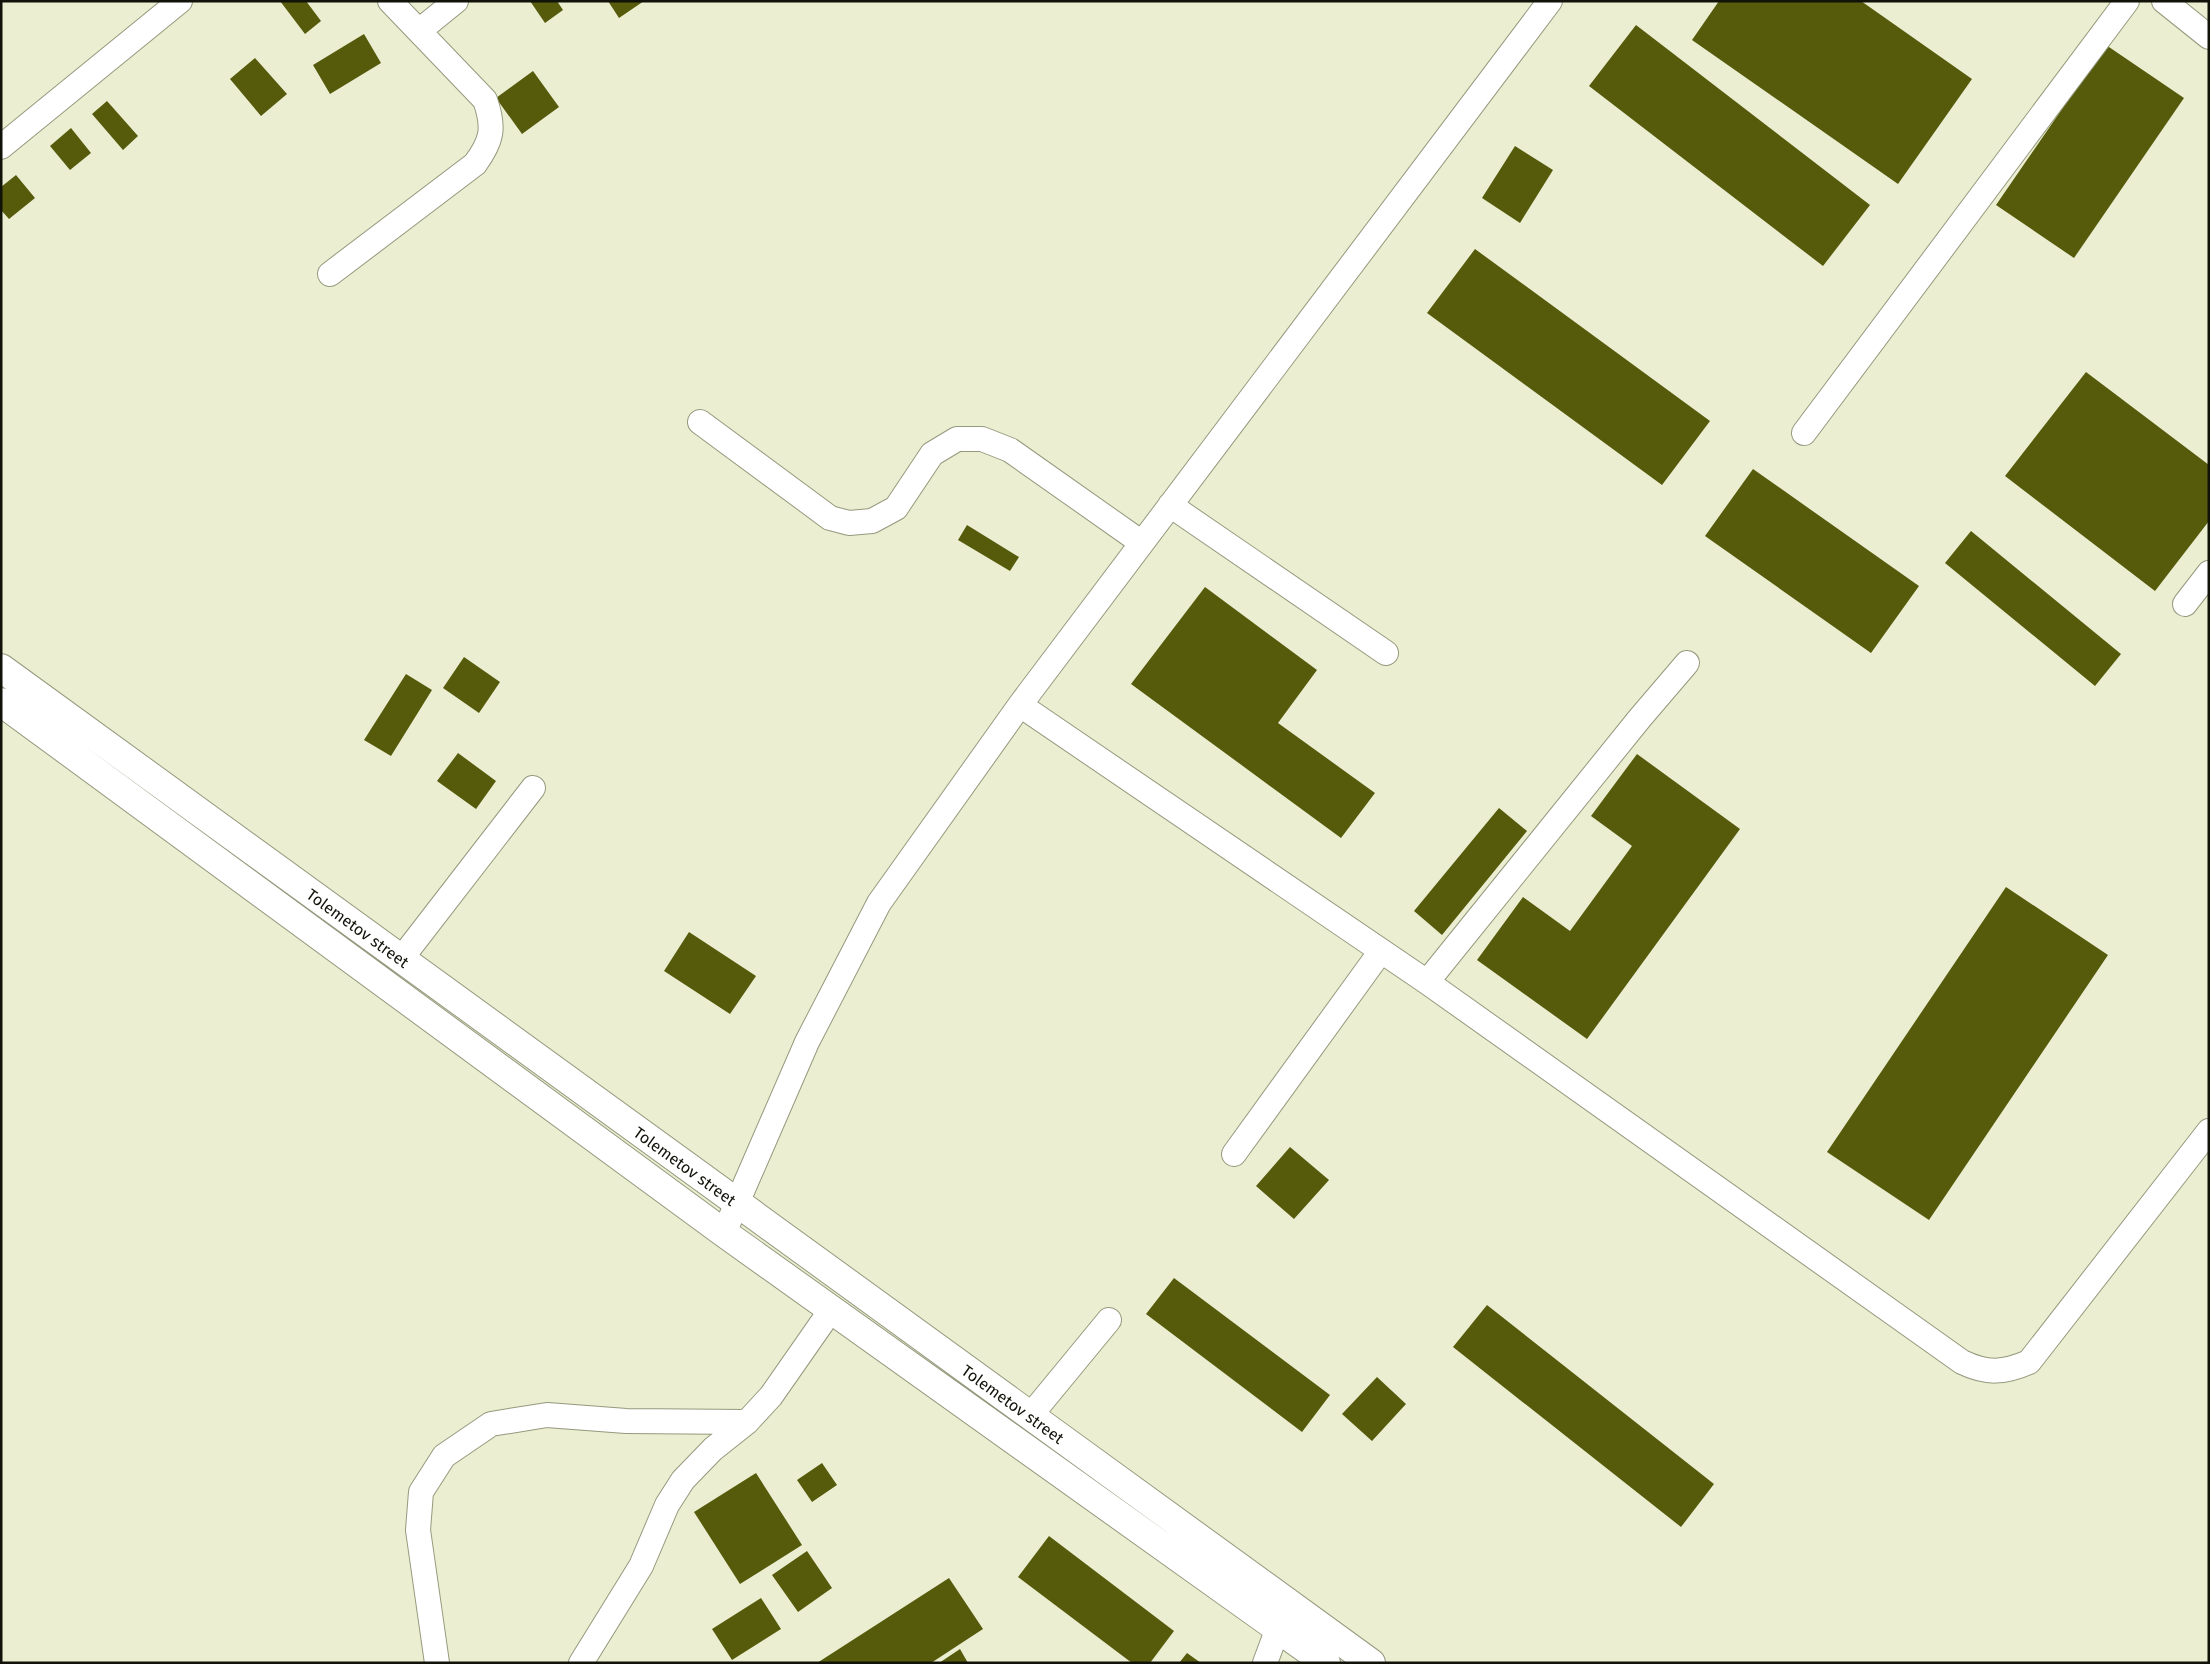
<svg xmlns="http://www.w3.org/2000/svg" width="2210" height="1664" viewBox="0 0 2210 1664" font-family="'Fira Sans',sans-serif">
  <rect width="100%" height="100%" fill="#ebeed1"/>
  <path fill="#565b0c" d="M280,1H306L321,21L305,34Z
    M530,1H557L563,10L545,23Z
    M608,1H644L619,18Z
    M1719,1H1861L1972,79L1898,184L1692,40Z
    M1636,25L1870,205L1823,266L1589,86Z
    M364,34L381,63L330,94L313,65Z
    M2106,45L2184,98L2074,258L1996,205Z
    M255,58L287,94L261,116L230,79Z
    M533,71L559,107L522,134L496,98Z
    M107,101L138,136L123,150L92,114Z
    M71,128L91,153L70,170L50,146Z
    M1515,146L1553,170L1520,223L1482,198Z
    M16,175L35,198L9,219L1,210V187Z
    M1475,249L1710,421L1662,485L1427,313Z
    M2086,372L2209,465V521L2155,591L2005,476Z
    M1753,469L1919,586L1871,653L1705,536Z
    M967,525L1019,557L1010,571L958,540Z
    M1971,531L2121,654L2095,686L1945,563Z
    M1205,587L1317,670L1278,723L1375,793L1341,838L1131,684Z
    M464,657L500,682L479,713L443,688Z
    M406,674L432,690L391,756L364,740Z
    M458,753L496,781L476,809L437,781Z
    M1637,754L1740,829L1587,1039L1477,960L1523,897L1570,931L1632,846L1591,816Z
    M1499,808L1527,831L1442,935L1414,911Z
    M2006,887L2108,955L1929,1220L1827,1152Z
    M689,932L756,976L730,1014L664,971Z
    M1290,1147L1329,1180L1294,1219L1256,1186Z
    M1174,1278L1330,1395L1302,1432L1146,1314Z
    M1487,1305L1714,1484L1681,1527L1453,1347Z
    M1377,1377L1406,1404L1372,1441L1342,1414Z
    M822,1463L837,1485L812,1502L797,1480Z
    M756,1473L802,1545L740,1584L694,1512Z
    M1049,1536L1174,1631L1150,1663H1132L1018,1577Z
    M807,1551L832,1588L798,1612L772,1575Z
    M949,1578L983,1629L931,1663H817Z
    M761,1598L781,1629L732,1660L712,1629Z
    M960,1649L968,1663H939Z
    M1187,1653L1201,1663H1179Z"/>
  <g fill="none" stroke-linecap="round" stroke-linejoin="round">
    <defs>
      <path id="minor" d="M2164,1L2209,37
        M419,31L456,1
        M1,147L180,1
        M330,274L475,164C492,141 495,128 485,100L390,1
        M700,422L830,518L849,523L872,521L896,508L932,454L957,439H982L1010,450L1142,543
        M1804,433L2127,1
        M1170,505L1386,653
        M2185,604L2209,573
        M1020,705L1427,982L1962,1362C1987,1374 2004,1373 2029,1362L2209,1131
        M401,959L533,788
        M1427,982L1640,718L1687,663
        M1234,1154L1381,951
        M724,1233L807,1042L879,903L1020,705L1550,1
        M1030,1416L1109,1320
        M437,1663L418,1530L421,1492L444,1456L491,1424L547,1415L626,1421L747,1422
        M581,1663L641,1566L667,1505L683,1480L713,1449L747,1422L771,1396L831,1310
        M1265,1663L1278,1628"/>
      <path id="major" d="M1,668L1371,1663
        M1,702L724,1233L1326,1663"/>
    </defs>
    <use href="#minor" stroke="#95997d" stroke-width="26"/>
    <use href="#major" stroke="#95997d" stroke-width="30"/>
    <use href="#minor" stroke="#fff" stroke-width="24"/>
    <use href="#major" stroke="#fff" stroke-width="28"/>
  </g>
  <g text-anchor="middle" stroke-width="5" stroke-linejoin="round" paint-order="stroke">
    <g font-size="16" fill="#111208" stroke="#fff">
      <text transform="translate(358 928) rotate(36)" y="6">Tolemetov street</text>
      <text transform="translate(685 1166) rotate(36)" y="6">Tolemetov street</text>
      <text transform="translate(1013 1404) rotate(36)" y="6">Tolemetov street</text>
    </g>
  </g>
  <rect width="2210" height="1664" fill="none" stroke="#111208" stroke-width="5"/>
</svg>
